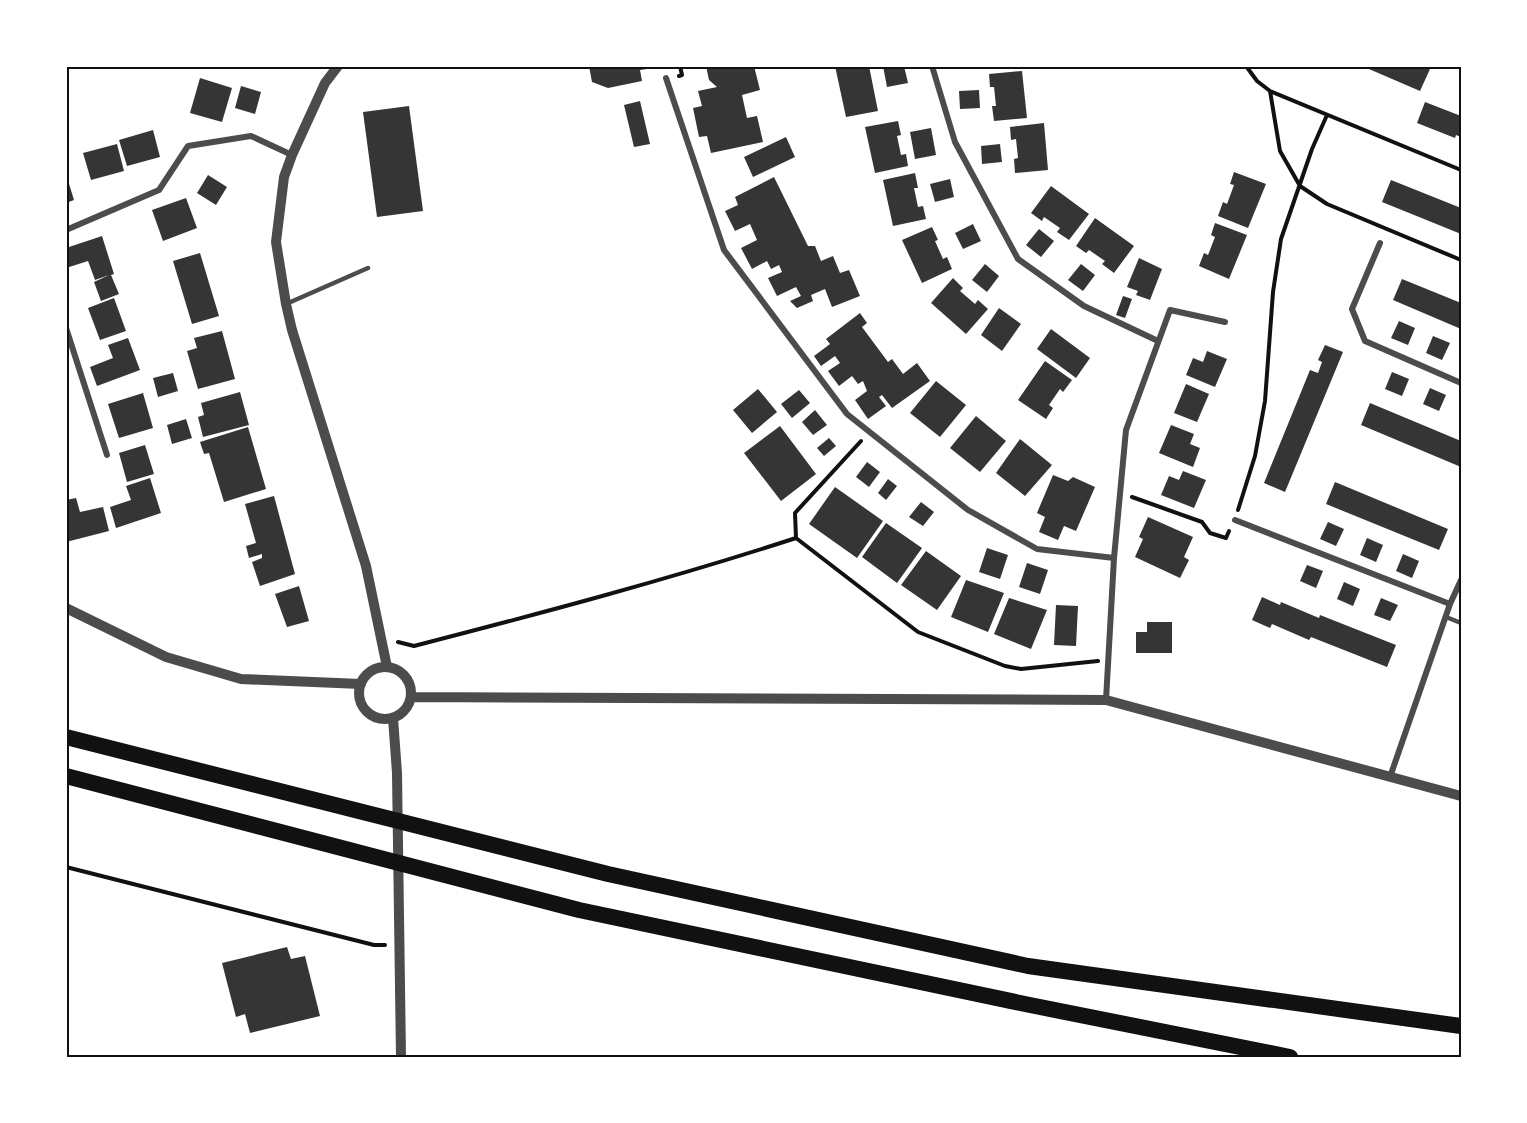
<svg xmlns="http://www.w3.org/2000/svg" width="1527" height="1123" viewBox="0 0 1527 1123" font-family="'Titillium Web',sans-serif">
  <rect width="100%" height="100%" fill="#fff"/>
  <path fill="#353535" d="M589,66H647V69L640,70L642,81L608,88L592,82Z
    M706,66H754L760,90L742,95L747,118L757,116L763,142L711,153L707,136L699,137L693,108L702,106L698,91L717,87L709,80Z
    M835,66H869L878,111L846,117Z
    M883,66H904L908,83L887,87Z
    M1362,66H1422L1430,69L1420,91Z
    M1022,71L1027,118L994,121L992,106H996L994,87H990L989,74Z
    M200,78L232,88L222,122L190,113Z
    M241,86L261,92L255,114L235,108Z
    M979,90L980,108L960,109L959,91Z
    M640,101L650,144L634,147L624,105Z
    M1425,102L1461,116V137L1456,135L1455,138L1417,123Z
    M409,106L423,211L377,217L363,112Z
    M898,121L901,135L897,136L901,155L906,154L908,166L875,173L865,127Z
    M1044,123L1048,170L1015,173L1014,159L1018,158L1016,139L1011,140L1010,127Z
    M931,128L936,155L915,159L910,132Z
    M153,130L160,157L127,166L119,140Z
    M786,137L795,157L753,177L744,157Z
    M117,144L124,171L91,180L83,153Z
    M1000,144L1002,162L982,164L981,146Z
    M1234,172L1266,184L1248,228L1218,216L1223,202L1227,204L1234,185L1230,184Z
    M915,173L918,188H914L918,207L923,206L926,219L893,226L883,180Z
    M66,174L74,200L66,203Z
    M208,175L227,187L216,205L197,193Z
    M774,177L808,246H815L821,261L833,256L840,273L849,270L860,296L832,307L825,289L811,295L813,301L797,308L790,301L801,296L796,287L777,296L768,278L782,272L779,265L771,269L767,261L752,269L741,248L757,240L750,224L735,231L725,211L738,205L735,197Z
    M950,179L954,197L935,202L930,184Z
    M1391,180L1461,208V234L1382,202Z
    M1051,186L1089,214L1069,240L1057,232L1060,228L1044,217L1042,221L1031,213Z
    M186,198L197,228L163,241L152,210Z
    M1095,218L1134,246L1114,273L1102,264L1105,261L1089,250L1086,253L1076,246Z
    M1215,223L1247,235L1229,279L1199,266L1204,253L1208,255L1215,237L1211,235Z
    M973,224L981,241L963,249L955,233Z
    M932,227L938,240L935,241L943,259L947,257L952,269L922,283L902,240Z
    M1039,229L1054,241L1041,257L1026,245Z
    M102,236L114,274L111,275L119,294L101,301L94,282L109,275L95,280L88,261L66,268V248Z
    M200,253L219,316L192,324L173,261Z
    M1139,258L1162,269L1150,300L1136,295L1138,291L1127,287Z
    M985,264L999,276L987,292L972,280Z
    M1081,264L1095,275L1083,291L1068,280Z
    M953,278L963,288L960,291L975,304L978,300L988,309L966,334L931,303Z
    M1402,279L1461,303V329L1393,300Z
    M1123,296L1132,299L1125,318L1116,315Z
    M114,298L126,331L100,340L88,308Z
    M999,308L1021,324L1002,351L981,335Z
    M860,313L867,323L862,327L888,362L892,359L903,374L917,363L930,381L892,408L882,395L879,397L886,406L868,419L855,400L867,391L863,381L858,384L852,376L839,386L828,371L840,363L835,356L821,366L814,356L830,344L826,339Z
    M1399,321L1415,328L1408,345L1391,338Z
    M1051,329L1090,358L1076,378L1037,349Z
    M222,331L235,379L198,389L187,351L197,348L194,338Z
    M1433,336L1450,343L1442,360L1426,353Z
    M128,338L140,370L97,386L90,367L113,358L108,345Z
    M1325,345L1343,352L1285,492L1264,483L1310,370L1318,373L1322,362L1318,360Z
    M1207,351L1227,359L1215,387L1186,375L1193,358L1203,362Z
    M1045,361L1072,380L1063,392L1060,389L1049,405L1053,408L1046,419L1018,400Z
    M1392,372L1409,379L1402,396L1385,389Z
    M173,373L178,391L158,397L153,378Z
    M936,381L966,405L940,437L910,413Z
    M1186,384L1209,394L1197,422L1174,413Z
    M1430,388L1446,395L1439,411L1423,404Z
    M758,389L777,412L752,433L733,410Z
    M799,390L810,403L792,418L781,404Z
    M240,392L249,425L203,437L198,417L204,415L201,403Z
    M143,393L153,428L119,438L108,404Z
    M1370,403L1461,441V467L1361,425Z
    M815,410L827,425L813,435L802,422Z
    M976,416L1006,441L980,472L950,448Z
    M186,419L192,438L172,444L167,425Z
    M1171,425L1194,434L1190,444L1200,448L1193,467L1159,453Z
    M780,426L816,474L781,501L744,453Z
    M248,427L266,489L224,502L209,453L204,454L200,442Z
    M829,438L836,446L824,456L817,448Z
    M1020,439L1052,465L1025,496L996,473Z
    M145,445L154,474L127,482L119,453Z
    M867,462L880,472L869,487L856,477Z
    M1183,471L1206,480L1194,508L1161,495L1169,476L1179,480Z
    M1053,475L1068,481L1073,477L1095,487L1076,531L1064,526L1058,540L1039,532L1045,517L1037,513Z
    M150,478L161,513L116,528L110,507L131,500L126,486Z
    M888,479L897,486L886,500L878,493Z
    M1335,482L1448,529L1439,550L1326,504Z
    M835,487L883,521L857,558L809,524Z
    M274,496L295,574L260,586L252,562L262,558V554L249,558L246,546L256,543L245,504Z
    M76,498L80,512L103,507L109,531L66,542V500Z
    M921,502L934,512L923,526L909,517Z
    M1148,517L1193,537L1184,557L1189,560L1180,578L1135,557L1143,539L1139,537Z
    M1328,522L1344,529L1336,546L1320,539Z
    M886,523L922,548L897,583L862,557Z
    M1367,538L1383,545L1376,562L1360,555Z
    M987,548L1008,555L1000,579L979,572Z
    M926,551L961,576L937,610L901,585Z
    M1403,554L1419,561L1412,578L1396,571Z
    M1027,563L1048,570L1040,594L1019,587Z
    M1307,565L1323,571L1316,588L1300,581Z
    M966,580L1004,593L988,632L951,617Z
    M1344,582L1360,589L1353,606L1337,599Z
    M299,586L309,621L287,627L275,594Z
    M1262,597L1280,605L1281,602L1319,618L1320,615L1396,645L1387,667L1311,637L1309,640L1272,624L1270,628L1252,620Z
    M1009,598L1047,610L1031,649L994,634Z
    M1381,598L1398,605L1390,621L1374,615Z
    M1056,605L1078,606L1076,646L1054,645Z
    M1147,622H1172V653H1136V632H1147Z
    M287,947L291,959L305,956L320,1016L250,1033L245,1014L236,1017L222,963Z"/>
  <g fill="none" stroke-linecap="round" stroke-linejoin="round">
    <path stroke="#111" stroke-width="4" d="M1246,66L1257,81L1270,91L1461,170
      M679,76L682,75L680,66
      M1270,91L1280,151L1300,186L1327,204L1461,260
      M1132,497L1202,522L1210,533L1226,538L1229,531
      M1238,510L1255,456L1265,401L1273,292L1281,239L1312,149L1327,115
      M796,538L918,632L1005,666L1021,669L1098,661
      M398,642L414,646C542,613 670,579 796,538L795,513L861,441
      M66,867L374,945H385"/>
    <path stroke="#4c4c4c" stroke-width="4.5" d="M286,304L368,268
      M1446,617L1461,623"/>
    <path stroke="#4c4c4c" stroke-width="6" d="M932,66L955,142L1018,259L1084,306L1158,341
      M666,78L724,250L847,414L968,510L1037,549L1114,558
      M66,230L159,190L188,146L251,136L292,155
      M1380,243L1352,309L1365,341L1461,383
      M66,328L107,455
      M1235,520L1450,604
      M1106,700L1114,558L1126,430L1170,310L1225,322
      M1390,777L1450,604L1461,580"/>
    <path stroke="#4c4c4c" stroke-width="10" d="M338,66L325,83L292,155L284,177L276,242L286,304L292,330L366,566L387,667
      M66,608L166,657L241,679L361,684
      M359 693a26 26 0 1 1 52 0a26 26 0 1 1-52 0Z
      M411,697L1106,700L1461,796
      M393,718L397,773L401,1057"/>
    <path stroke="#111" stroke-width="16" d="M66,737L608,874L1028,966L1461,1026
      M66,776L579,910L1025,1004L1290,1057"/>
  </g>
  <rect width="1527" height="1123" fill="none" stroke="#ffffff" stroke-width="135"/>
  <rect x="68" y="68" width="1392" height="988" fill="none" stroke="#111" stroke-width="2"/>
</svg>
